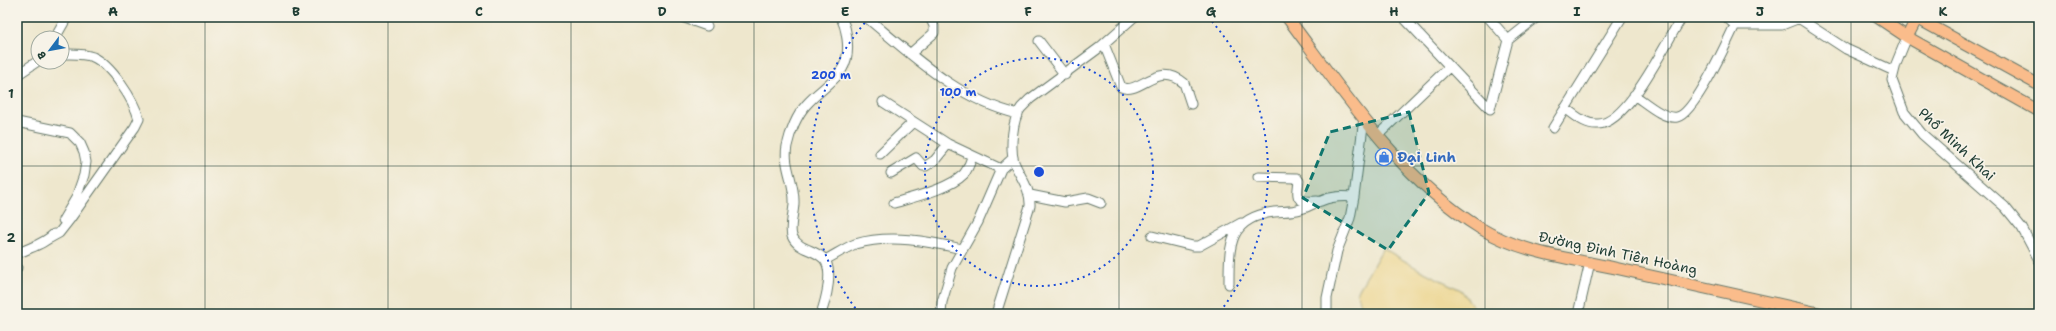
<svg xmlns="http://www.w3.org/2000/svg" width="2056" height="331" viewBox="0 0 2056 331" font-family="'Shantell Sans',sans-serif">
  <rect width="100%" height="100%" fill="#f7f3e8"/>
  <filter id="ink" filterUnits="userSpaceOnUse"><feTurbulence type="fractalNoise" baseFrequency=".025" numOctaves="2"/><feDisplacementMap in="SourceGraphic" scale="8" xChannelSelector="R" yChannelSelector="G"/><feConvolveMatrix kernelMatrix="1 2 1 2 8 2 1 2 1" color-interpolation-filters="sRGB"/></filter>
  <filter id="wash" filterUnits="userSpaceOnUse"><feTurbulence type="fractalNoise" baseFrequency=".012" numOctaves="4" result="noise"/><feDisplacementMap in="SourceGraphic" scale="16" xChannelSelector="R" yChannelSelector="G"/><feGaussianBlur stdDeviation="0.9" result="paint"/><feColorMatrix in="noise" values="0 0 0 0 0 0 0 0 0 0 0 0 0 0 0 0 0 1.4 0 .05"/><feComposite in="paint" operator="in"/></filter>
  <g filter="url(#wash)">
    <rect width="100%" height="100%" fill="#eee7cd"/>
    <path fill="#eeda9e" stroke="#868c69" d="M1383,248L1420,270L1461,290L1479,314H1364L1357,293Z"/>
  </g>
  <g filter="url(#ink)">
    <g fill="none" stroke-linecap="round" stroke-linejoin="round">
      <defs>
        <path id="minor" d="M682,17L707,26
          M866,17C912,55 958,100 1018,114
          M1403,17L1490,109L1508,40L1537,17
          M1488,17L1508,40
          M1726,17L1735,25H1782L1802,17
          M1800,19L1846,49L1894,71
          M1907,37L1896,64L1892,80L1904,112L1922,134L2005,207L2022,228L2039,260
          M55,38L67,17
          M1039,41L1065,75
          M1104,44L1121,87C1140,96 1157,60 1184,83L1191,104
          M910,54L934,33V26L930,17
          M17,75L38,61
          M1634,95C1645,102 1663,119 1677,117C1694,114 1727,42 1735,25
          M883,102L948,144L1001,169
          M1565,108C1575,115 1585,125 1598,124C1628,124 1667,40 1682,17
          M17,122L70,133L80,143L84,152L86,162L84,175L76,198L63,220
          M1553,128L1622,17
          M1378,135L1449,67
          M880,154L913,122
          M891,173L916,158L923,166H926L935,160L948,144
          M1258,177L1297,178L1299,181C1296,200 1297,202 1317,201
          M1030,195L1065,202L1088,198L1101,203
          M894,203C914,197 949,189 964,174C968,169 970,163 972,157
          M1152,236L1193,246H1199L1241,223
          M50,238L59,233L70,219L135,127L139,119C134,100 111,65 93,57C83,53 72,54 62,54
          M17,254C30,247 43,245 54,234
          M825,260C835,255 845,248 855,244C890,234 928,241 962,249
          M17,267V268
          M1229,284C1229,246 1228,218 1274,212C1283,211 1292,212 1301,209C1308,207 1314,203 1321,201C1332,196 1342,196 1354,197
          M821,314C825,302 835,269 823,258C814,249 798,250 792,236C789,227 794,212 794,203C795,183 783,166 787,146C790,132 797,115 806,105C826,82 852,76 847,39C846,31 845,23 840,17
          M941,314L942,302L952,268L978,222L1001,169L1013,158
          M996,314L1030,206C1031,189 1020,177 1014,162C1010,149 1012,119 1021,108C1024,105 1027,102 1030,99L1099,48L1134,17
          M1327,314V298L1337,251L1350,218L1354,197L1364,118
          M1578,314L1590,262"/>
        <path id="major" d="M1287,17C1342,90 1400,179 1480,228C1521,253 1569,258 1615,268C1685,283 1754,299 1823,314
          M1877,17L1907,37L2039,111
          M1915,17L2039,85
          M1907,37L1917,18"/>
      </defs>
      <use href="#minor" stroke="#67786a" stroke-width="11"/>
      <use href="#major" stroke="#67786a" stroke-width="13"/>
      <use href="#minor" stroke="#fff" stroke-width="9"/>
      <use href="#major" stroke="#fabc8b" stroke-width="11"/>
    </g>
  </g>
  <path fill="#0f766e" fill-opacity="0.2" stroke="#0f766e" stroke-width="3" stroke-dasharray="8 5" stroke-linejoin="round" d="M1409,112L1429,193L1388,250L1303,198L1330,132Z"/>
  <path fill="none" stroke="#1f3d34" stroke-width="1" stroke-opacity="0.55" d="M205,17V314M388,17V314M571,17V314M754,17V314M937,17V314M1119,17V314M1302,17V314M1485,17V314M1668,17V314M1851,17V314M17,166H2039"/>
  <g fill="none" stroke="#1d4ed8" stroke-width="2" stroke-dasharray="2 4">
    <circle cx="1039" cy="172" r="114"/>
    <path d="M859 313A229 229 0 0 1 870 17M1208 17A229 229 0 0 1 1219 313"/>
  </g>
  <defs>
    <symbol id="shop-ring" viewBox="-11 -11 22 22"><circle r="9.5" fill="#f7f3e8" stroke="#3f7fe0" stroke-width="1.5"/><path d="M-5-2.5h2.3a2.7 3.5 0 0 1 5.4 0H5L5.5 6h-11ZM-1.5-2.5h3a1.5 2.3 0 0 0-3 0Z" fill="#3f7fe0"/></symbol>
  </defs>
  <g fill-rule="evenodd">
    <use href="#shop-ring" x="1374" y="147" width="20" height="20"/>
  </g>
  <g text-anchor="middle" stroke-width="3.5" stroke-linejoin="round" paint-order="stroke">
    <g font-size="14" fill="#1f3d34" stroke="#f7f3e8">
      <text transform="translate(1957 144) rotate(43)" y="5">Phố Minh Khai</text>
      <text transform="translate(1618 253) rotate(12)" y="5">Đường Đinh Tiên Hoàng</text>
    </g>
    <g font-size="14" font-weight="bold" fill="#366cbe" stroke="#f7f3e8" text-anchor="start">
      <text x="1397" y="162">Đại Linh</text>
    </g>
  </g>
  <circle cx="1039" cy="172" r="6" fill="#1d4ed8" stroke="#f7f3e8" stroke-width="2"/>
  <g font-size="12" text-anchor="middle" font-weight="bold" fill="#1d4ed8" stroke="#f7f3e8" stroke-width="3.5" stroke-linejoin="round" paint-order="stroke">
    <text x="831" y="79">200 m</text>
    <text x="958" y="96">100 m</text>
  </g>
  <rect width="2056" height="331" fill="none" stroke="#f7f3e8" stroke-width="44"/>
  <g transform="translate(50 50) rotate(238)"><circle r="19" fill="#f7f3e8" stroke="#a1aaa0"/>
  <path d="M0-3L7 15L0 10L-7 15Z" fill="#1f6fb2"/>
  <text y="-6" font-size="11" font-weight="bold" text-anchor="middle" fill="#1f3d34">B</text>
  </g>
  <rect x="22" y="22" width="2012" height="287" fill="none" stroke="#1f3d34" stroke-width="1.5"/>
  <g font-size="13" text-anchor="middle" font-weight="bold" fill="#1f3d34">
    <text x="113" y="16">A</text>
    <text x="296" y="16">B</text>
    <text x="479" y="16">C</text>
    <text x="662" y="16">D</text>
    <text x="845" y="16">E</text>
    <text x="1028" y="16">F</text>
    <text x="1211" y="16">G</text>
    <text x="1394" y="16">H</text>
    <text x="1577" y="16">I</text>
    <text x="1760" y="16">J</text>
    <text x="1943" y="16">K</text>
    <text x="11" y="98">1</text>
    <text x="11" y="242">2</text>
  </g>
</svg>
